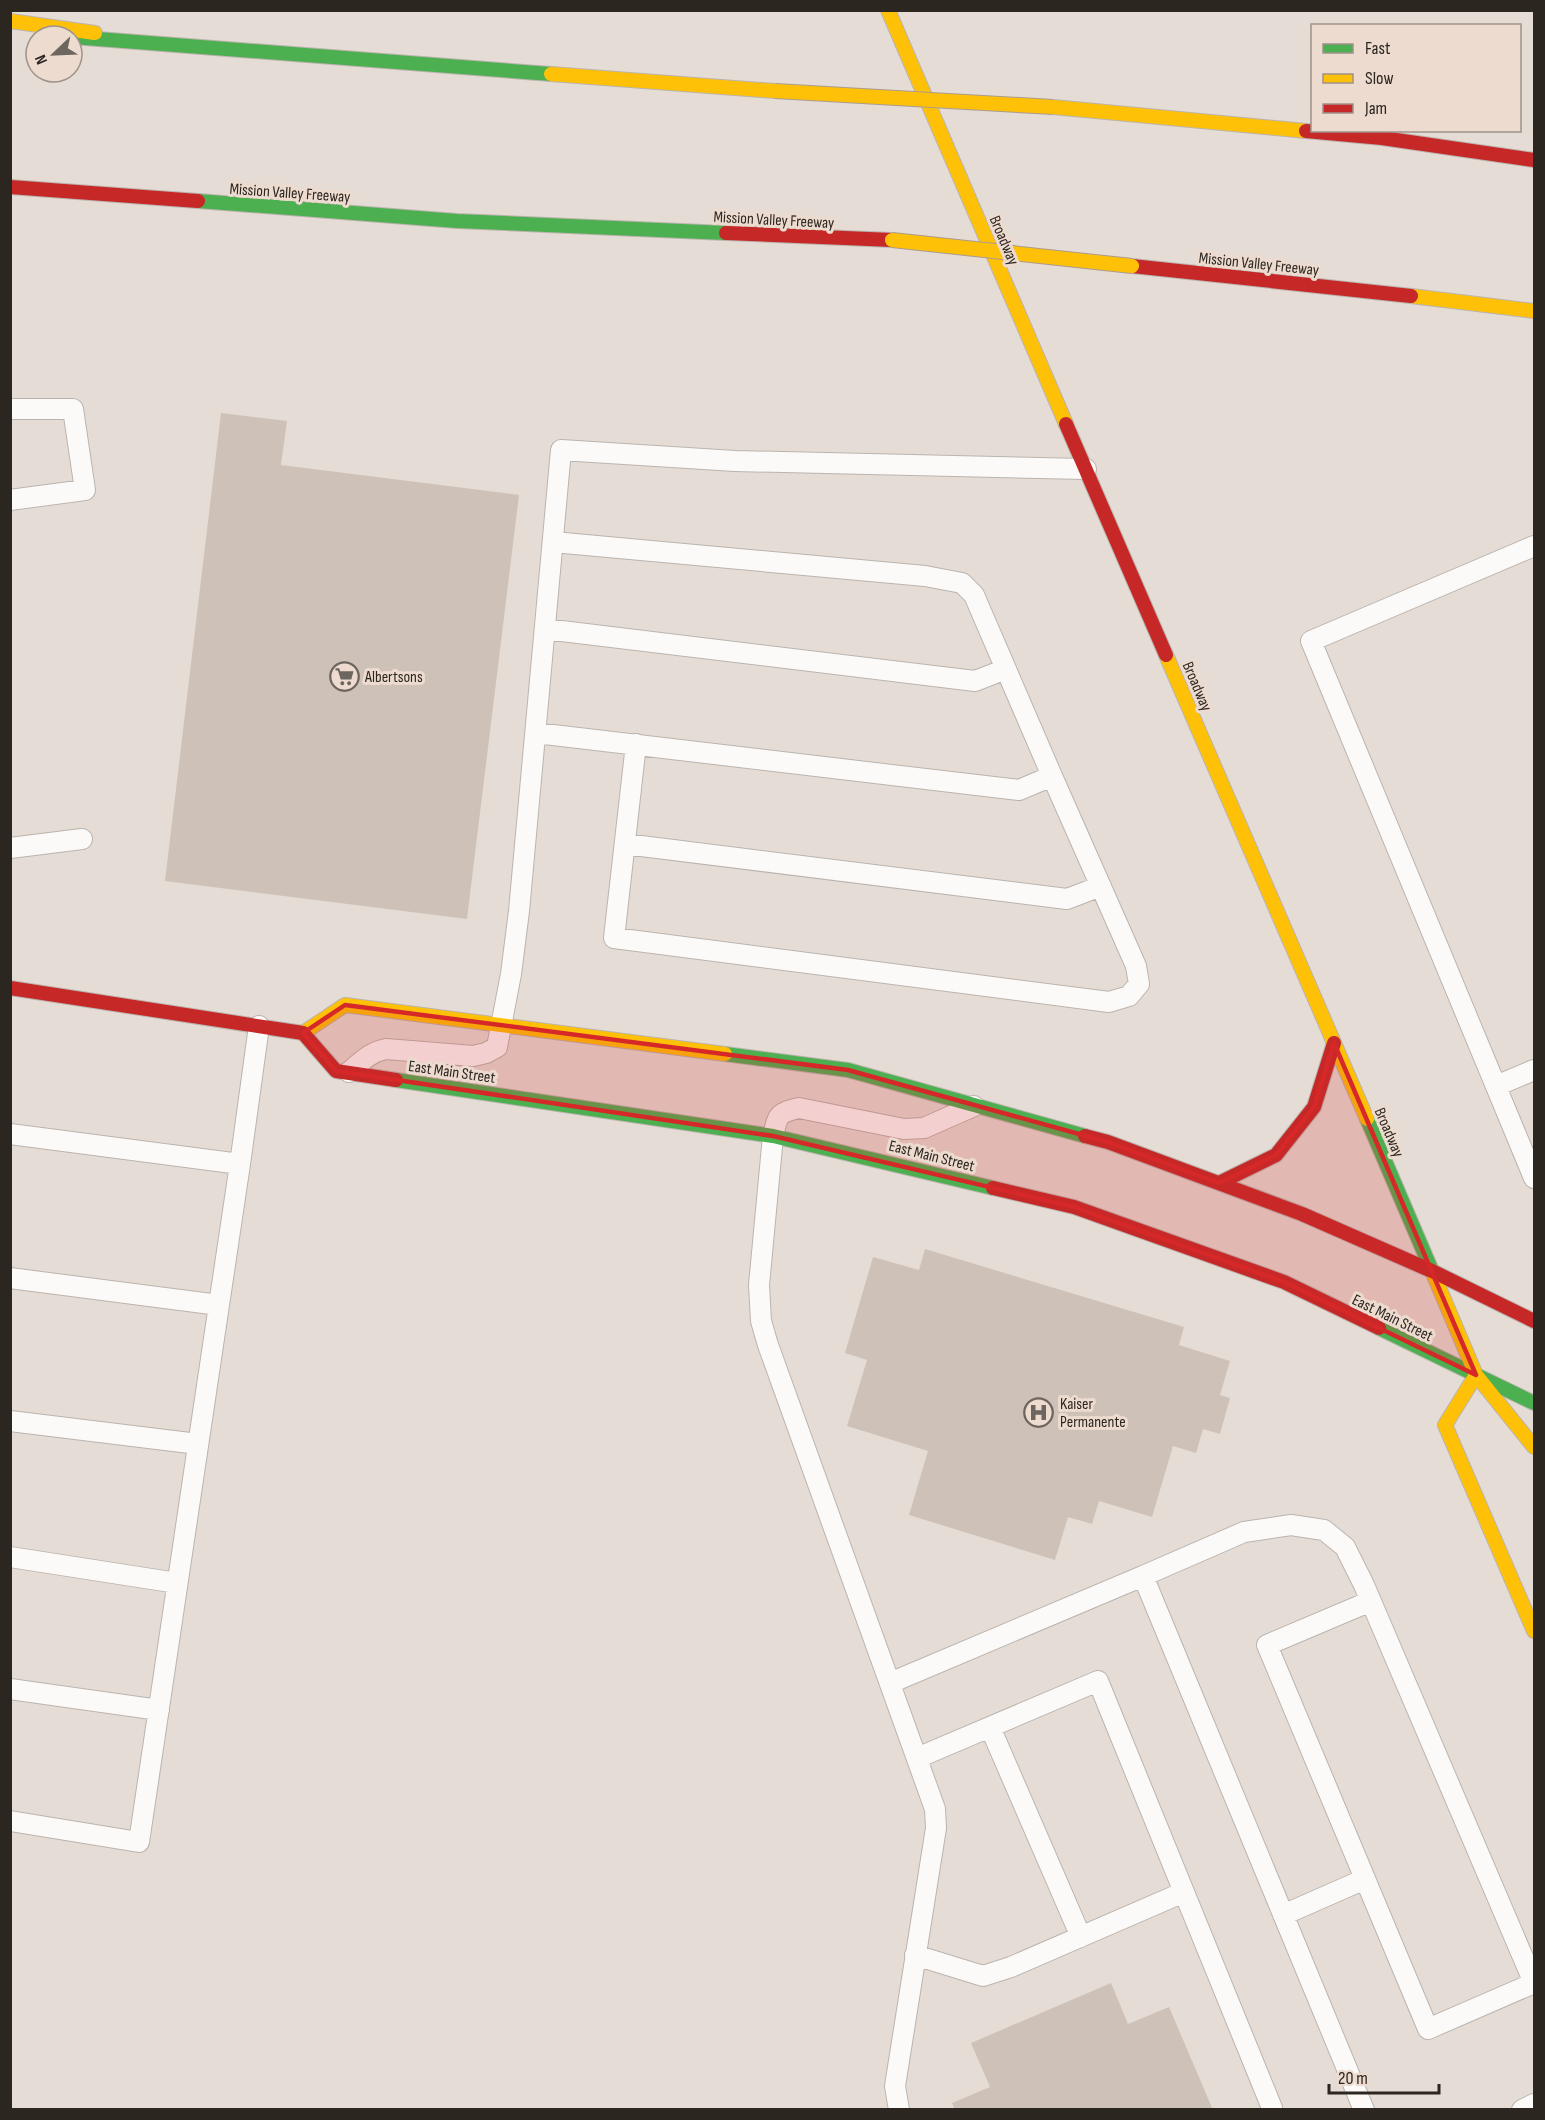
<svg xmlns="http://www.w3.org/2000/svg" width="1545" height="2120" viewBox="0 0 1545 2120" font-family="'Sofia Sans Condensed',sans-serif">
  <rect width="100%" height="100%" fill="#e5dcd5"/>
  <path fill="#cec2b8" d="M221,413L287,421L281,465L519,495L467,919L165,881Z
    M925,1249L1184,1327L1179,1345L1230,1361L1220,1395L1230,1398L1220,1434L1203,1429L1196,1453L1173,1446L1152,1517L1099,1501L1092,1524L1068,1517L1055,1560L909,1515L928,1451L847,1426L867,1360L845,1353L873,1257L919,1270Z
    M1111,1983L1128,2024L1169,2007L1213,2110H955L952,2103L990,2087L971,2043Z"/>
  <g fill="none" stroke-linecap="round" stroke-linejoin="round">
    <defs>
      <path id="lane" d="M10,409H73L85,490L10,500
        M553,542L925,576L962,583L974,595L1052,776
        M1534,546L1311,641L1534,1178
        M545,629L975,681L1006,669
        M536,733L1019,790L1052,776L1136,966L1139,984L1129,996L1109,1002L614,938L636,744
        M625,844L1067,899L1101,886
        M10,848L82,839
        M349,1072C361,1062 370,1052 386,1049L473,1056L486,1053L497,1047L511,974L519,911L561,450L735,461L1086,469
        M1496,1086L1534,1070
        M10,1134L240,1164
        M10,1278L219,1305
        M10,1421L198,1444
        M10,1557L177,1583
        M1143,1576L1244,1532L1291,1525L1324,1530L1345,1547L1364,1585L1534,1983L1428,2029L1267,1645L1371,1601
        M890,1683L1143,1576L1364,2110
        M10,1689L159,1710
        M990,1727L1081,1937
        M917,1758L1098,1681L1272,2108
        M10,1821L139,1842L240,1164L259,1026
        M1283,1915L1365,1879
        M915,1955L983,1976L1011,1967L1184,1892
        M899,2110L895,2086L936,1828L935,1809L768,1345L761,1321L759,1285L773,1136C778,1115 777,1113 799,1108L904,1129L924,1128L974,1106
        M1522,2110L1534,2104"/>
      <path id="fast" d="M72,37L551,74
        M198,201L457,221L726,233
        M725,1054L848,1070L1085,1136
        M396,1080L773,1136L993,1188
        M1367,1119L1432,1271
        M1379,1328L1534,1403"/>
      <path id="slow" d="M888,10L1066,424
        M10,21L95,33
        M551,74L775,91
        M1053,107L1306,131
        M1411,296L1534,311
        M1166,655L1367,1119
        M303,1033L345,1005L725,1054
        M1432,1271L1476,1375L1534,1447
        M1476,1375L1445,1425L1534,1631"/>
      <path id="jam" d="M1306,131L1382,138L1534,160
        M10,187L198,201
        M726,233L892,240
        M1132,266L1411,296
        M1066,424L1166,655
        M10,988L303,1033L336,1071L396,1080
        M1085,1136L1108,1142L1302,1214L1432,1271L1534,1321
        M1219,1183L1276,1155L1314,1107L1334,1043
        M993,1188L1074,1207L1284,1282L1379,1328"/>
    </defs>
    <use href="#lane" stroke="#bbb4ae" stroke-width="22"/>
    <use href="#fast" stroke="#bbb4ae" stroke-width="16"/>
    <use href="#slow" stroke="#bbb4ae" stroke-width="16"/>
    <use href="#jam" stroke="#bbb4ae" stroke-width="16"/>
    <use href="#lane" stroke="#fbfaf9" stroke-width="20"/>
    <use href="#fast" stroke="#4caf50" stroke-width="14"/>
    <use href="#slow" stroke="#ffc107" stroke-width="14"/>
    <use href="#jam" stroke="#c62828" stroke-width="14"/>
    <defs>
      <path id="slow-bridge" d="M775,91L1053,107
        M892,240L1132,266"/>
    </defs>
    <use href="#slow-bridge" stroke="#aa9b8f" stroke-width="16" stroke-linecap="butt"/>
    <use href="#slow-bridge" stroke="#ffc107" stroke-width="14"/>
  </g>
  <path fill="#d62828" fill-opacity="0.2" stroke="#d62828" stroke-width="4.5" stroke-linejoin="round" d="M345,1005L848,1070L1108,1142L1219,1183L1276,1155L1314,1107L1334,1043L1476,1375L1284,1282L1074,1207L773,1136L336,1071L303,1033Z"/>
  <defs>
    <symbol id="supermarket-ring" viewBox="-11 -11 22 22"><circle r="9.5" fill="#ecdbce" stroke="#6d6660" stroke-width="1.5"/><path d="M-6-5.5h2.5l.6 2H6L4.5 2H-2.5L-4.4-4H-6ZM-1.5 3.2a1.3 1.3 0 1 0 .1 0ZM3 3.2a1.3 1.3 0 1 0 .1 0Z" fill="#6d6660"/></symbol>
    <symbol id="hospital-ring" viewBox="-11 -11 22 22"><circle r="9.5" fill="#ecdbce" stroke="#6d6660" stroke-width="1.5"/><path d="M-5-5h3v3.5h4V-5h3V5h-3V1.5h-4V5h-3Z" fill="#6d6660"/></symbol>
  </defs>
  <g fill-rule="evenodd">
    <use href="#supermarket-ring" x="328" y="660" width="33" height="33"/>
    <use href="#hospital-ring" x="1022" y="1396" width="33" height="33"/>
  </g>
  <g text-anchor="middle" stroke-width="6" stroke-linejoin="round" paint-order="stroke">
    <g font-size="16" fill="#2c2621" stroke="#ecdbce">
      <text transform="translate(290 192) rotate(4)" y="6">Mission Valley Freeway</text>
      <text transform="translate(774 219) rotate(3)" y="6">Mission Valley Freeway</text>
      <text transform="translate(1005 240) rotate(67)" y="6">Broadway</text>
      <text transform="translate(1259 263) rotate(6)" y="6">Mission Valley Freeway</text>
      <text transform="translate(1198 686) rotate(67)" y="6">Broadway</text>
      <text transform="translate(452 1071) rotate(8)" y="6">East Main Street</text>
      <text transform="translate(1390 1132) rotate(67)" y="6">Broadway</text>
      <text transform="translate(932 1155) rotate(14)" y="6">East Main Street</text>
      <text transform="translate(1393 1317) rotate(26)" y="6">East Main Street</text>
    </g>
    <g font-size="16" fill="#2c2621" stroke="#ecdbce" text-anchor="start">
      <text x="365" y="682">Albertsons</text>
      <text x="1060" y="1409">Kaiser<tspan x="1060" dy="18">Permanente</tspan></text>
    </g>
  </g>
  <rect width="1545" height="2120" fill="none" stroke="#2c2621" stroke-width="24"/>
  <rect x="1311" y="24" width="210" height="108" fill="#ecdbce" stroke="#9f9389" stroke-width="1.5"/>
  <rect x="1323" y="44" width="30" height="9" fill="#4caf50" stroke="#9f9389" stroke-width="1.5"/>
  <text x="1365" y="54" font-size="18" fill="#2c2621">Fast</text>
  <rect x="1323" y="74" width="30" height="9" fill="#ffc107" stroke="#9f9389" stroke-width="1.5"/>
  <text x="1365" y="84" font-size="18" fill="#2c2621">Slow</text>
  <rect x="1323" y="104" width="30" height="9" fill="#c62828" stroke="#9f9389" stroke-width="1.5"/>
  <text x="1365" y="114" font-size="18" fill="#2c2621">Jam</text>
  <g transform="translate(54 54) rotate(247)"><circle r="28" fill="#ecdbce" stroke="#9f9389" stroke-width="1.5"/>
  <path d="M0-4.5L10 22L0 15L-10 22Z" fill="#6d6660"/>
  <text y="-9" font-size="16" font-weight="bold" text-anchor="middle" fill="#2c2621">N</text>
  </g>
  <path d="M1329 2084v9h110v-9" fill="none" stroke="#2c2621" stroke-width="3"/>
  <text x="1338" y="2084" font-size="18" fill="#2c2621" stroke="#ecdbce" stroke-width="4.5" paint-order="stroke">20 m</text>
</svg>
